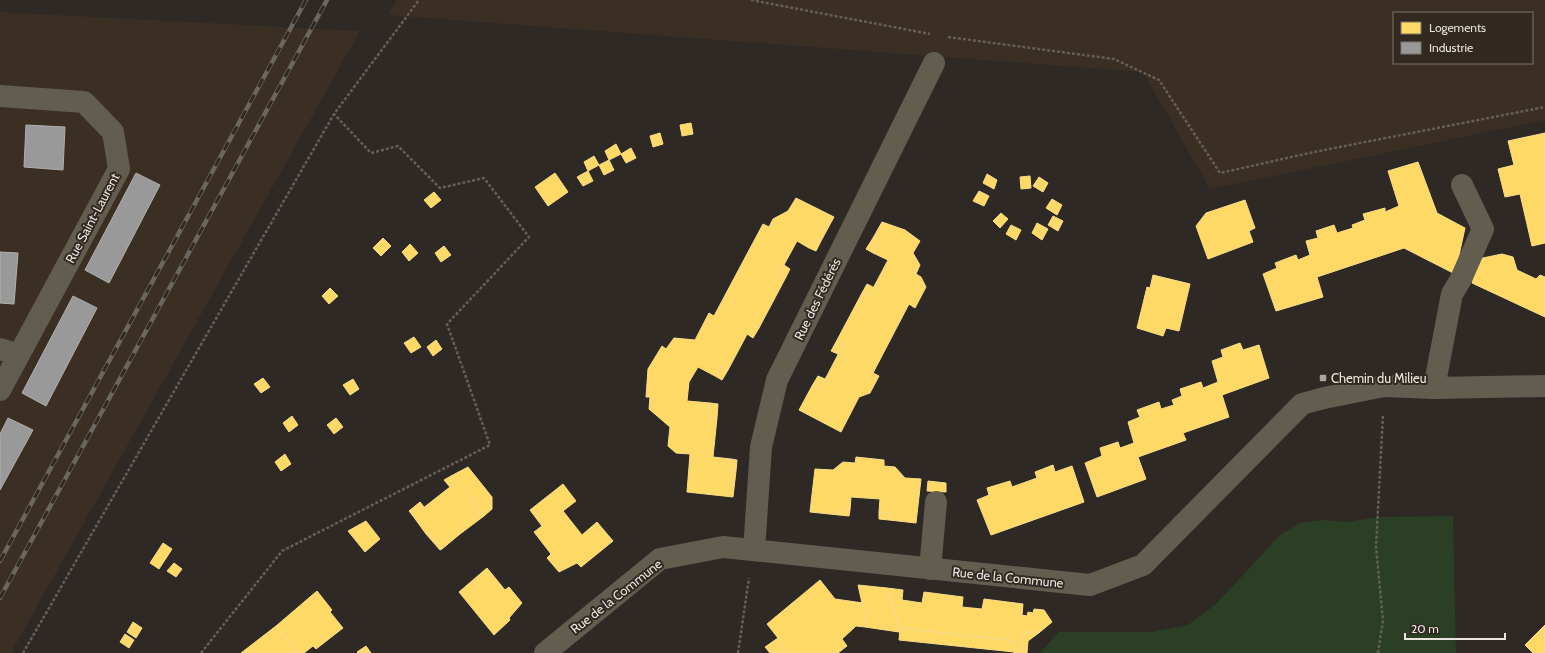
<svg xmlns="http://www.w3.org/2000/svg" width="1545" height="653" viewBox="0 0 1545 653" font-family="Cabin,sans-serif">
  <rect width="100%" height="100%" fill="#2e2925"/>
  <path fill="#3b2e22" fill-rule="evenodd" d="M397,0H1545V120L1210,189L1143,72L388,15ZM1394,13H1532V63H1394Z
    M0,12L360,31L11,653H0Z"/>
  <path fill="#2a3f24" d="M1453,516L1456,653H1040L1059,632H1151L1188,625L1216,604L1280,535L1300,523L1323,520L1346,522L1379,517Z"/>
  <path fill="#ffd966" stroke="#f9dc8a" d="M691,123L693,134L682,136L680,125Z
    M660,133L663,144L653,147L650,136Z
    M1545,133V243L1532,246L1520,194L1505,197L1498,169L1514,165L1508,141Z
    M616,144L621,154L609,160L605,151Z
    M631,148L636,158L626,163L621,154Z
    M594,156L599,165L588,171L584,162Z
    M609,160L614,170L604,175L599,165Z
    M1418,162L1437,213L1465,228L1455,274L1404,248L1317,277L1323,297L1276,311L1263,274L1277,268L1275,263L1296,255L1298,260L1310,255L1306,241L1318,238L1316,231L1334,225L1337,233L1353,228L1352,225L1365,220L1363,214L1385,208V212L1399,206L1388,171Z
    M588,171L593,181L583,186L577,177Z
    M555,173L568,192L548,206L535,187Z
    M987,174L997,180L994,189L983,183Z
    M1030,176L1031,188L1021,189L1020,177Z
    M1039,177L1048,183L1043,192L1033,186Z
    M979,191L989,196L984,206L973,201Z
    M434,192L441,200L431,208L424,200Z
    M796,198L834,217L821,241L815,238L809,248L797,241L779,274L786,277L759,328L752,325L728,370L721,366L715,376L698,367L689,382L687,401L710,403L709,417L717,418L713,457L731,459L730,470L736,471L733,497L687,492L690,454L676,453L668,446L670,427L649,409L650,397H646L648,369L662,346L666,349L674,338L695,340L709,313L714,316L763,224L769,227L773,219L788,211Z
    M1052,199L1062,205L1057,215L1046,208Z
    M1245,200L1255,228L1249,231L1253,242L1208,259L1196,226L1206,213Z
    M1001,213L1008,219L1000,228L993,221Z
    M1053,216L1063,221L1058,231L1048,225Z
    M882,222L905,230L920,241L913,253L920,265L916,274L921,277L926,287L915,308L909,304L873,373L879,376L870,393L859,397L841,432L799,410L812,386L820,389L843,345L836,342L862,293L869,296L888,260L873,253L879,241L873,238Z
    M1037,223L1048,229L1042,240L1032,233Z
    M1011,225L1021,230L1016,240L1006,234Z
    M383,238L391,246L381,256L373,248Z
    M815,238L821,241L816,251L809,248Z
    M873,238L879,241L873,253L866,249Z
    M410,244L418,253L409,261L402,252Z
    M444,246L451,255L441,262L435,253Z
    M1502,254L1513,257L1517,270L1536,279L1540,275L1545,277V317L1472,283L1478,259Z
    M784,265L790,269L786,277L779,274Z
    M1153,275L1190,284L1179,331L1166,328L1163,336L1137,328L1147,287L1150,288Z
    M867,284L873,287L869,296L862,293Z
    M330,288L338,296L329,304L322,296Z
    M752,325L759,328L753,338L747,334Z
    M414,337L421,347L411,353L404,343Z
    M436,340L442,349L433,356L427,347Z
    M836,342L843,345L838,354L831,351Z
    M1240,343L1243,350L1259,345L1269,378L1222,395L1229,417L1183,433L1186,440L1138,457L1146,479L1097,497L1085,463L1102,456L1100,448L1118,442L1120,448L1134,443L1128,422L1140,417L1137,410L1159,402L1161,409L1174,405L1172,400L1182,396L1180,389L1201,382L1203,388L1218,382L1212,361L1223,357L1221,350Z
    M721,366L728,370L722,380L715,376Z
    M818,376L825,379L820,389L812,386Z
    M263,378L270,387L261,393L254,384Z
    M353,379L359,389L350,395L343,385Z
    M710,403L718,404L717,418L709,417Z
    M292,416L298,425L289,432L283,423Z
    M336,418L343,427L334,434L327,425Z
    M285,454L291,464L281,471L275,462Z
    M856,457L884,460V466L895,467L905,478L921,479L916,523L889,520L890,513L879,512L880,499L851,497L850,510L839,509V515L810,512L815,469L833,470L843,462L855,463Z
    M731,459L737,460L736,471L730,470Z
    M1053,465L1055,472L1072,466L1084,502L991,535L977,500L989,495L987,488L1010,481L1012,487L1037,478L1035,472Z
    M468,467L492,497V509L484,516L451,476Z
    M451,476L481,512L457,530L460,534L442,549L428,532L426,534L413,516L450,487L444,480Z
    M928,481L946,483V492L927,491Z
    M563,484L576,501L563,511L582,535L597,522L613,541L581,567L577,563L559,572L547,558L551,554L534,532L542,526L530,510Z
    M420,502L424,507L413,516L409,511Z
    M839,509L850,510L849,516L839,515Z
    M481,512L484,516L460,534L457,530Z
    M879,512L890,513L889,520L879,519Z
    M366,521L380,539L365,552L348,531Z
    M428,532L442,549L440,550L426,534Z
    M163,543L172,549L159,569L150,563Z
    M174,563L182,569L176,577L167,571Z
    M487,568L505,590L509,587L522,603L509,618L510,620L494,635L459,592Z
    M820,580L835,599L863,603L864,608L867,609L865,627L856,626L842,639L847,646L838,653H789L783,645L770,653L765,647L778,638L767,624Z
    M858,585L887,588L900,628L899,632L865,627L867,609L864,608L863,603H862Z
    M887,588L903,590L902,600L922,603L924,592L963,597L962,607L982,609L984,599L1023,604L1022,615L1027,616L1028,612L1033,613L1034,609L1044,610L1052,622L1040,632H1022V653H1014L1015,641L900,628Z
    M317,591L332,610L330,612L343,628L316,649L313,646L304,653H298L276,626Z
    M133,622L142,628L136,638L127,632Z
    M1545,625V653H1533L1525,645Z
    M276,626L298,653H241Z
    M900,628L1015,641L1014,652L899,640Z
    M1022,632H1040L1028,641L1027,653H1022Z
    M125,634L134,640L129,648L120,642Z
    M783,645L789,653H771Z
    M366,646L371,653H358L357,652Z"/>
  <path fill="#999" stroke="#b1b0ae" d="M26,125L65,127L63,170L24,167Z
    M136,173L160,185L109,283L85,270Z
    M0,252L18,253L14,304L0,303Z
    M73,296L97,308L46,406L22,393Z
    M8,418L33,430L0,490V434Z"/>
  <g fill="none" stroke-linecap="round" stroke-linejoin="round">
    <path stroke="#645f57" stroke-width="2.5" stroke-dasharray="3 2" stroke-linecap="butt" d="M751,0L930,34
      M948,37L1114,59L1159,80L1220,173L1314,152L1545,107
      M23,653L334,114L419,0
      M201,653L282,551L490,445L447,324L529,237L484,178L440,188L398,146L371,153L334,114
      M738,653L749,578
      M1378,653L1383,621L1376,547L1383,414"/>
    <path stroke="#635d50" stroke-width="22" d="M0,96L84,102L113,132L119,169L0,390
      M0,349L19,355
      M1434,388L1452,294L1461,279L1483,229L1462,185
      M754,550L761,447L777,380L934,63
      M930,569L936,502
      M545,653L660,559L723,547L1090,585L1143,565L1302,404L1324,398L1384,386L1434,388L1545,386"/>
    <defs>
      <path id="rail" d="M0,561L306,0
        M0,598L327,0"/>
    </defs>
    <use href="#rail" stroke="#6b665e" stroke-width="4.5"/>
    <use href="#rail" stroke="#322921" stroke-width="3" stroke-dasharray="9" stroke-linecap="butt"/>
  </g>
  <rect fill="#a8a39e" stroke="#322921" stroke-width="1.5" x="1319" y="374" width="8" height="8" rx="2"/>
  <g text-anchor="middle" stroke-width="4" stroke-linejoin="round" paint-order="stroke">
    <g font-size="13" fill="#eae4df" stroke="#322921">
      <text transform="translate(92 218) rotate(-62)" y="5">Rue Saint-Laurent</text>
      <text transform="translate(817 299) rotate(-64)" y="5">Rue des Fédérés</text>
      <text transform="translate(1008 577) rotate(6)" y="5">Rue de la Commune</text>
      <text transform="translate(616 596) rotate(-38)" y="5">Rue de la Commune</text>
    </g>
    <g font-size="13" fill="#eae4df" stroke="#322921" text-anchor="start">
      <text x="1331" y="383">Chemin du Milieu</text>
    </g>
  </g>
  <rect x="1393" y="12" width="140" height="52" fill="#322921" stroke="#7c746d"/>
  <rect x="1401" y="22" width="20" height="12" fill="#ffd966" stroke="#7c746d"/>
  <text x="1429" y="32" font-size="12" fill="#eae4df">Logements</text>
  <rect x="1401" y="42" width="20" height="12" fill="#999999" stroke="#7c746d"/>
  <text x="1429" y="52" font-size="12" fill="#eae4df">Industrie</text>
  <path d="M1405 633v6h100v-6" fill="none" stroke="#eae4df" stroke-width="2"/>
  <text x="1411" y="633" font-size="12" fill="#eae4df" stroke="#322921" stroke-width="3" paint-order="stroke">20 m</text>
</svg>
